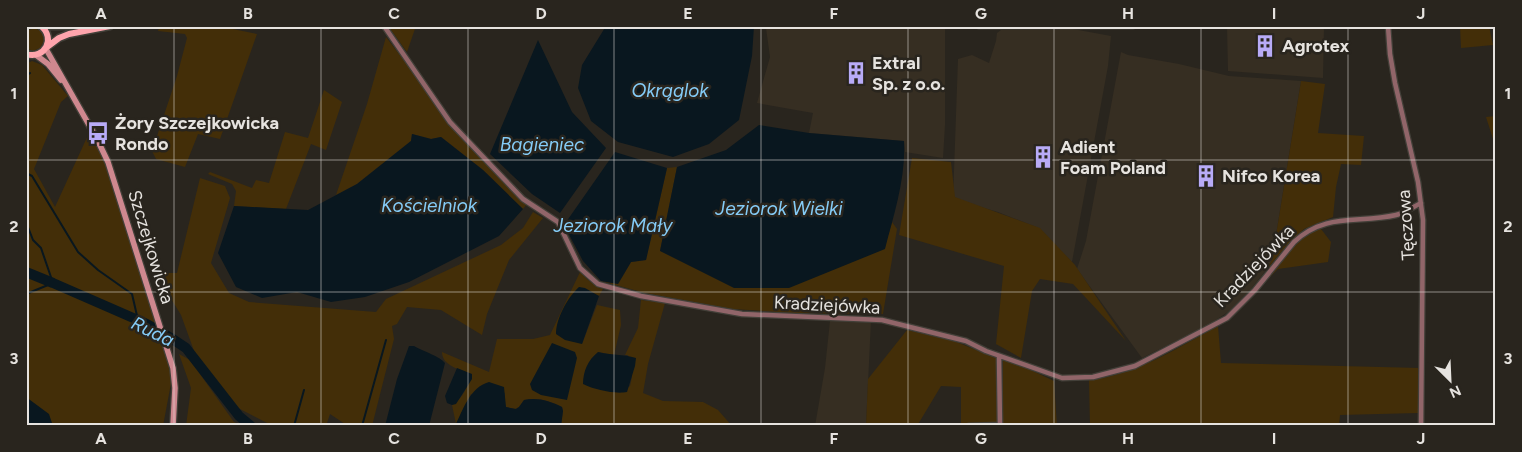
<svg xmlns="http://www.w3.org/2000/svg" width="1522" height="452" viewBox="0 0 1522 452" font-family="Figtree,sans-serif">
  <rect width="100%" height="100%" fill="#29251e"/>
  <path fill="#362e22" d="M768,26H945V125L943,158L905,152L904,141L809,133L813,113L757,103L770,57L766,28Z
    M1227,26H1324L1323,78L1228,71Z
    M1073,29L1111,36L1108,66L1072,262L1036,227L998,212L953,199L958,59L972,55L989,63L996,41L997,33L1001,30Z
    M1121,52L1128,55L1179,64L1229,76L1301,81L1272,260L1267,269L1251,289L1228,312L1210,324L1142,358L1077,269L1086,241Z
    M871,320L866,426H815L825,368L830,321Z"/>
  <path fill="#432e08" d="M388,26H416L407,52Z
    M1460,26H1489L1493,45L1461,48Z
    M190,27L228,28L257,34L220,139L198,134L185,167L156,159L152,151L177,76L187,38L185,34L158,31L159,28Z
    M35,28L42,32L44,41L40,48L33,51L26,48V31Z
    M386,37L475,153L520,199L527,204L523,209L483,170L441,137L431,139L412,134L411,141L357,184L336,195L367,104Z
    M32,61L42,65L68,96L61,102L34,169L55,207L89,133L104,161L167,355L172,378L163,426H26V64Z
    M1301,81L1325,84L1318,133L1364,136L1361,165L1341,164L1336,187L1333,217L1304,229L1287,245L1267,269L1272,260Z
    M324,90L342,102L326,150L311,144L286,209L234,206L236,191L232,184L208,174L210,172L252,188L256,180L269,183L285,132L308,138Z
    M1496,116V142H1494L1486,117Z
    M912,158L951,162L955,197L1040,228L1075,265L1126,341L1073,284L1040,279L1032,291L1021,358L996,344L1004,266L899,235Z
    M677,167L660,251L884,249L892,222L897,229L883,314L794,313L733,309L645,293L601,281L618,284L631,262L646,260L667,168Z
    M200,178L225,186L230,198L211,263L229,293L249,302L376,312L386,299L501,245L523,228L533,212L543,218L509,260L487,314L482,335L441,310L407,307L397,324L392,326L394,339L372,426H348L330,414L326,426H273L236,407L197,359L181,315L170,297L164,273H177Z
    M1323,226L1321,229L1331,242L1328,262L1278,269L1269,278C1287,255 1296,239 1323,226Z
    M580,272L588,280L603,289L599,296L579,287L582,344L597,305L620,310L621,325L614,355L598,352L606,390L620,393L630,386L632,377L628,355H625L638,328L641,300L665,303L648,364L643,393L663,401L703,402L718,410L732,426H561L563,411L562,407C550,401 537,397 524,400L519,407L515,409L506,407L504,401L505,393L471,394L456,424L452,405C462,400 468,385 472,375C460,369 442,366 442,352L489,372L497,339H533L550,335Z
    M1218,326L1221,363L1420,368L1418,413L1340,415L1339,426H1090L1089,380C1136,375 1177,348 1218,326Z
    M907,330L954,341L996,358L998,422L961,424V387L941,386L917,426H866L868,379Z
    M179,354L190,360L234,422L243,426H186L191,388Z
    M1003,357L1054,381L1057,426H1003Z"/>
  <path fill="#09171f" d="M606,26H754L752,56L739,120L709,144L673,157L618,142L591,121L578,88L582,65Z
    M538,40L572,112L606,148L560,213L532,194L490,154Z
    M759,125L809,133L904,141C906,178 894,214 885,249L789,288H734L660,251L677,167L726,150Z
    M412,134L431,139L441,137L483,170L523,209L499,236L409,282L365,297L331,302L297,292L262,298L236,287L218,253L234,206L308,210L357,184L411,141Z
    M615,152L667,168L646,260L631,262L618,284L601,281L583,261L564,225Z
    M579,287L585,288L599,296L582,344L565,340L556,334C556,318 568,297 579,287Z
    M552,343L575,352L577,358L567,400L541,395L532,390L530,384Z
    M409,346H414C423,351 441,357 445,363L429,426H385L397,379Z
    M598,352C610,355 623,354 636,358L635,366L627,392C614,394 595,390 583,384C583,371 588,360 598,352Z
    M457,368L472,374V379L456,404L452,405L447,403L445,396Z
    M489,382L504,387L506,407L516,409L519,407L524,400C537,397 550,401 562,407L563,411L561,426H455C463,410 470,387 489,382Z
    M26,397L49,414L53,426H26Z"/>
  <g fill="none" stroke-linecap="round" stroke-linejoin="round">
    <path stroke="#09171f" stroke-width="2" d="M26,76L30,73
      M26,173L32,176L78,252L98,270L132,294L138,320
      M26,222L33,240L41,248L53,283L26,294
      M294,426L304,390
      M362,426L386,340"/>
    <path stroke="#09171f" stroke-width="10" d="M26,272L53,283L147,324L171,338L186,348L239,416L251,426"/>
    <defs>
      <path id="minor" d="M384,26L450,122L523,199L558,222L580,268L598,284L641,296L742,314L882,320L966,341L986,351L1062,378L1093,377L1135,366L1227,318L1255,290L1294,242C1326,212 1358,224 1396,215C1405,213 1413,207 1421,203
        M979,26H1133
        M1388,26L1390,54L1395,83L1418,182L1423,220L1421,426
        M999,356L1000,426
        M969,426L1000,425"/>
      <path id="secondary" d="M46,49L97,139L108,162L173,368L175,388L173,426
        M36,55L48,64L61,80"/>
      <path id="primary" d="M43,26H67
        M47,47L59,38L69,34L110,26
        M26,54C45,60 56,38 41,26"/>
    </defs>
    <use href="#minor" stroke="#434039" stroke-width="7"/>
    <use href="#secondary" stroke="#434039" stroke-width="8"/>
    <use href="#primary" stroke="#434039" stroke-width="9"/>
    <use href="#minor" stroke="#916569" stroke-width="4.5"/>
    <use href="#secondary" stroke="#cf888f" stroke-width="5.5"/>
    <use href="#primary" stroke="#fea4ac" stroke-width="6"/>
  </g>
  <path fill="none" stroke="#e6e3df" stroke-width="1" stroke-opacity="0.55" d="M174,26V426M321,26V426M468,26V426M614,26V426M761,26V426M908,26V426M1054,26V426M1201,26V426M1348,26V426M26,160H1496M26,292H1496"/>
  <defs>
    <symbol id="building-bare" viewBox="-9 -9 18 18"><path d="M-4-6H4V6H1V3H-1V6H-4ZM-2.5-4.3h1.7v1.8h-1.7ZM.8-4.3h1.7v1.8H.8ZM-2.5-1h1.7V.8h-1.7ZM.8-1h1.7V.8H.8Z" fill="#b8abf7" stroke="#29251e" stroke-width="2.5" paint-order="stroke"/></symbol>
    <symbol id="bus-bare" viewBox="-9 -9 18 18"><path d="M-5-6H5V4H4V6H2V4H-2V6H-4V4H-5ZM-3.5-4V0h7V-4ZM-3.5 1.2v1.5H-2V1.2ZM2 1.2v1.5H3.5V1.2Z" fill="#b8abf7" stroke="#29251e" stroke-width="2.5" paint-order="stroke"/></symbol>
  </defs>
  <g fill-rule="evenodd">
    <use href="#building-bare" x="1249" y="30" width="32" height="32"/>
    <use href="#building-bare" x="840" y="57" width="32" height="32"/>
    <use href="#bus-bare" x="82" y="117" width="32" height="32"/>
    <use href="#building-bare" x="1027" y="141" width="32" height="32"/>
    <use href="#building-bare" x="1190" y="160" width="32" height="32"/>
  </g>
  <g text-anchor="middle" stroke-width="5" stroke-linejoin="round" paint-order="stroke">
    <g font-size="18" font-weight="bold" fill="#e6e3df" stroke="#29251e" text-anchor="start">
      <text x="1282" y="52">Agrotex</text>
      <text x="872" y="69">Extral<tspan x="872" dy="21">Sp. z o.o.</tspan></text>
      <text x="115" y="129">Żory Szczejkowicka<tspan x="115" dy="21">Rondo</tspan></text>
      <text x="1060" y="153">Adient<tspan x="1060" dy="21">Foam Poland</tspan></text>
      <text x="1222" y="182">Nifco Korea</text>
    </g>
    <g font-size="18" fill="#e6e3df" stroke="#29251e">
      <text transform="translate(1406 225) rotate(-94)" y="6">Tęczowa</text>
      <text transform="translate(151 247) rotate(73)" y="6">Szczejkowicka</text>
      <text transform="translate(1254 266) rotate(-46)" y="6">Kradziejówka</text>
      <text transform="translate(827 305) rotate(3)" y="6">Kradziejówka</text>
    </g>
    <g font-size="19" font-style="italic" fill="#85ccf7" stroke="#29251e">
      <text x="670" y="97">Okrąglok</text>
      <text x="542" y="151">Bagieniec</text>
      <text x="429" y="212">Kościelniok</text>
      <text x="779" y="215">Jeziorok Wielki</text>
      <text x="613" y="232">Jeziorok Mały</text>
      <text transform="translate(153 331) rotate(26)" y="7">Ruda</text>
    </g>
  </g>
  <rect width="1522" height="452" fill="none" stroke="#29251e" stroke-width="55"/>
  <g transform="translate(1450 380) rotate(156)" stroke="#29251e" stroke-width="4" paint-order="stroke">
  <path d="M0-4L9 19L0 12L-9 19Z" fill="#e6e3df"/>
  <text y="-8" font-size="14" font-weight="bold" text-anchor="middle" fill="#e6e3df">N</text>
  </g>
  <rect x="28" y="28" width="1466" height="396" fill="none" stroke="#e6e3df" stroke-width="2"/>
  <g font-size="16" text-anchor="middle" font-weight="bold" fill="#e6e3df">
    <text x="101" y="19">A</text>
    <text x="248" y="19">B</text>
    <text x="394" y="19">C</text>
    <text x="541" y="19">D</text>
    <text x="688" y="19">E</text>
    <text x="834" y="19">F</text>
    <text x="981" y="19">G</text>
    <text x="1128" y="19">H</text>
    <text x="1274" y="19">I</text>
    <text x="1421" y="19">J</text>
    <text x="14" y="99">1</text>
    <text x="1508" y="99">1</text>
    <text x="14" y="232">2</text>
    <text x="1508" y="232">2</text>
    <text x="14" y="364">3</text>
    <text x="1508" y="364">3</text>
    <text x="101" y="444">A</text>
    <text x="248" y="444">B</text>
    <text x="394" y="444">C</text>
    <text x="541" y="444">D</text>
    <text x="688" y="444">E</text>
    <text x="834" y="444">F</text>
    <text x="981" y="444">G</text>
    <text x="1128" y="444">H</text>
    <text x="1274" y="444">I</text>
    <text x="1421" y="444">J</text>
  </g>
</svg>
